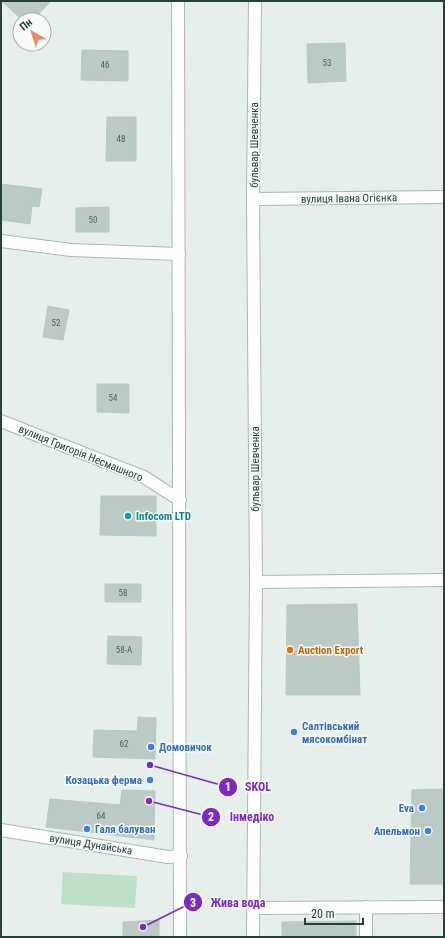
<svg xmlns="http://www.w3.org/2000/svg" width="445" height="938" viewBox="0 0 445 938" font-family="'Roboto Condensed',sans-serif">
  <rect width="100%" height="100%" fill="#e6efeb"/>
  <path fill="#bfe0c8" d="M63,872L137,876L135,908L61,904Z"/>
  <path fill="#bbcac4" stroke="#b8c9c2" d="M2,1H51L33,20H22Z
    M345,43L346,81L308,83L307,44Z
    M82,50L128,51V81L81,80Z
    M107,117H136V161H106Z
    M1,184L42,189L39,207L32,206L30,224L1,220Z
    M109,207V232H76V208Z
    M48,306L69,310L63,340L43,337Z
    M97,384H129V413L97,412Z
    M101,496H156V536L100,535Z
    M105,584H141V602H105Z
    M357,604L360,695H286L287,605Z
    M108,636L142,637L141,665L107,664Z
    M138,717L156,718L155,759L93,757L94,730L137,731Z
    M444,789V884H410L412,790Z
    M122,790L155,791L154,840L46,827L50,799L120,805Z
    M159,920V937H123V922Z
    M356,921V937H282V922Z"/>
  <g fill="none" stroke-linecap="round" stroke-linejoin="round">
    <defs>
      <path id="street" d="M253,199L444,197
        M1,241L71,250L179,254
        M1,421L144,477L180,500
        M256,582L444,580
        M1,830L168,857L181,856
        M253,908L444,907
        M366,937V907"/>
      <path id="secondary" d="M178,1L180,937
        M253,937L256,582L253,199L255,1"/>
    </defs>
    <use href="#street" stroke="#a8b8b2" stroke-width="14"/>
    <use href="#secondary" stroke="#a4bbb3" stroke-width="14"/>
    <use href="#street" stroke="#fff" stroke-width="12"/>
    <use href="#secondary" stroke="#fff" stroke-width="12"/>
  </g>
  <circle fill="#0f9aa8" stroke="#f7fbf9" stroke-width="1.5" cx="128" cy="516" r="4"/>
  <circle fill="#e8710a" stroke="#f7fbf9" stroke-width="1.5" cx="290" cy="650" r="4"/>
  <g fill="#3f7fe0" stroke="#f7fbf9" stroke-width="1.5">
    <circle cx="294" cy="732" r="4"/>
    <circle cx="151" cy="747" r="4"/>
    <circle cx="150" cy="780" r="4"/>
    <circle cx="422" cy="808" r="4"/>
    <circle cx="87" cy="829" r="4"/>
    <circle cx="428" cy="831" r="4"/>
  </g>
  <g text-anchor="middle" stroke-width="3" stroke-linejoin="round" paint-order="stroke">
    <g font-size="9" fill="#4a645c">
      <text x="327" y="66">53</text>
      <text x="105" y="68">46</text>
      <text x="121" y="142">48</text>
      <text x="93" y="223">50</text>
      <text x="56" y="326">52</text>
      <text x="113" y="401">54</text>
      <text x="123" y="596">58</text>
      <text x="124" y="653">58-А</text>
      <text x="124" y="747">62</text>
      <text x="101" y="819">64</text>
    </g>
    <g font-size="11" fill="#24423a" stroke="#f7fbf9">
      <text transform="translate(254 145) rotate(-90)" y="4">бульвар Шевченка</text>
      <text transform="translate(349 198) rotate(-1)" y="4">вулиця Івана Огієнка</text>
      <text transform="translate(81 453) rotate(22)" y="4">вулиця Григорія Несмашного</text>
      <text transform="translate(255 469) rotate(-90)" y="4">бульвар Шевченка</text>
      <text transform="translate(91 844) rotate(9)" y="4">вулиця Дунайська</text>
    </g>
    <g font-size="11" font-weight="bold" fill="#0d838f" stroke="#f7fbf9" text-anchor="start">
      <text x="136" y="520">Infocom LTD</text>
    </g>
    <g font-size="11" font-weight="bold" fill="#c56008" stroke="#f7fbf9" text-anchor="start">
      <text x="298" y="654">Auction Export</text>
    </g>
    <g font-size="11" font-weight="bold" fill="#366cbe" stroke="#f7fbf9" text-anchor="start">
      <text x="302" y="730">Салтівський<tspan x="302" dy="13">мясокомбінат</tspan></text>
      <text x="159" y="751">Домовичок</text>
      <text x="142" y="784" text-anchor="end">Козацька ферма</text>
      <text x="414" y="812" text-anchor="end">Eva</text>
      <text x="95" y="833">Галя балуван</text>
      <text x="420" y="835" text-anchor="end">Апельмон</text>
    </g>
  </g>
  <path fill="none" stroke="#7b2cbf" stroke-width="1.5" d="M150 765L228 787M149 801L211 817M143 927L193 902"/>
  <g fill="#7b2cbf" stroke="#f7fbf9" stroke-width="1.5">
    <circle cx="150" cy="765" r="4"/>
    <circle cx="149" cy="801" r="4"/>
    <circle cx="143" cy="927" r="4"/>
    <circle cx="228" cy="787" r="10"/>
    <circle cx="211" cy="817" r="10"/>
    <circle cx="193" cy="902" r="10"/>
  </g>
  <g font-size="12" text-anchor="middle" font-weight="bold" fill="#fff">
    <text x="228" y="791">1</text>
    <text x="211" y="821">2</text>
    <text x="193" y="907">3</text>
  </g>
  <g font-size="12" text-anchor="middle" font-weight="bold" fill="#7b2cbf" stroke="#f7fbf9" stroke-width="3" stroke-linejoin="round" paint-order="stroke">
    <text x="258" y="791">SKOL</text>
    <text x="252" y="821">Інмедіко</text>
    <text x="238" y="907">Жива вода</text>
  </g>
  <rect width="445" height="938" fill="none" stroke="#24423a" stroke-width="4"/>
  <g transform="translate(32 32) rotate(321)"><circle r="19" fill="#f7fbf9" stroke="#a3b1ad"/>
  <path d="M0-3L7 15L0 10L-7 15Z" fill="#f4845f"/>
  <text y="-6" font-size="11" font-weight="bold" text-anchor="middle" fill="#24423a">Пн</text>
  </g>
  <path d="M305 918v6h58v-6" fill="none" stroke="#24423a" stroke-width="2"/>
  <text x="311" y="918" font-size="12" fill="#24423a" stroke="#f7fbf9" stroke-width="3" paint-order="stroke">20 m</text>
</svg>
